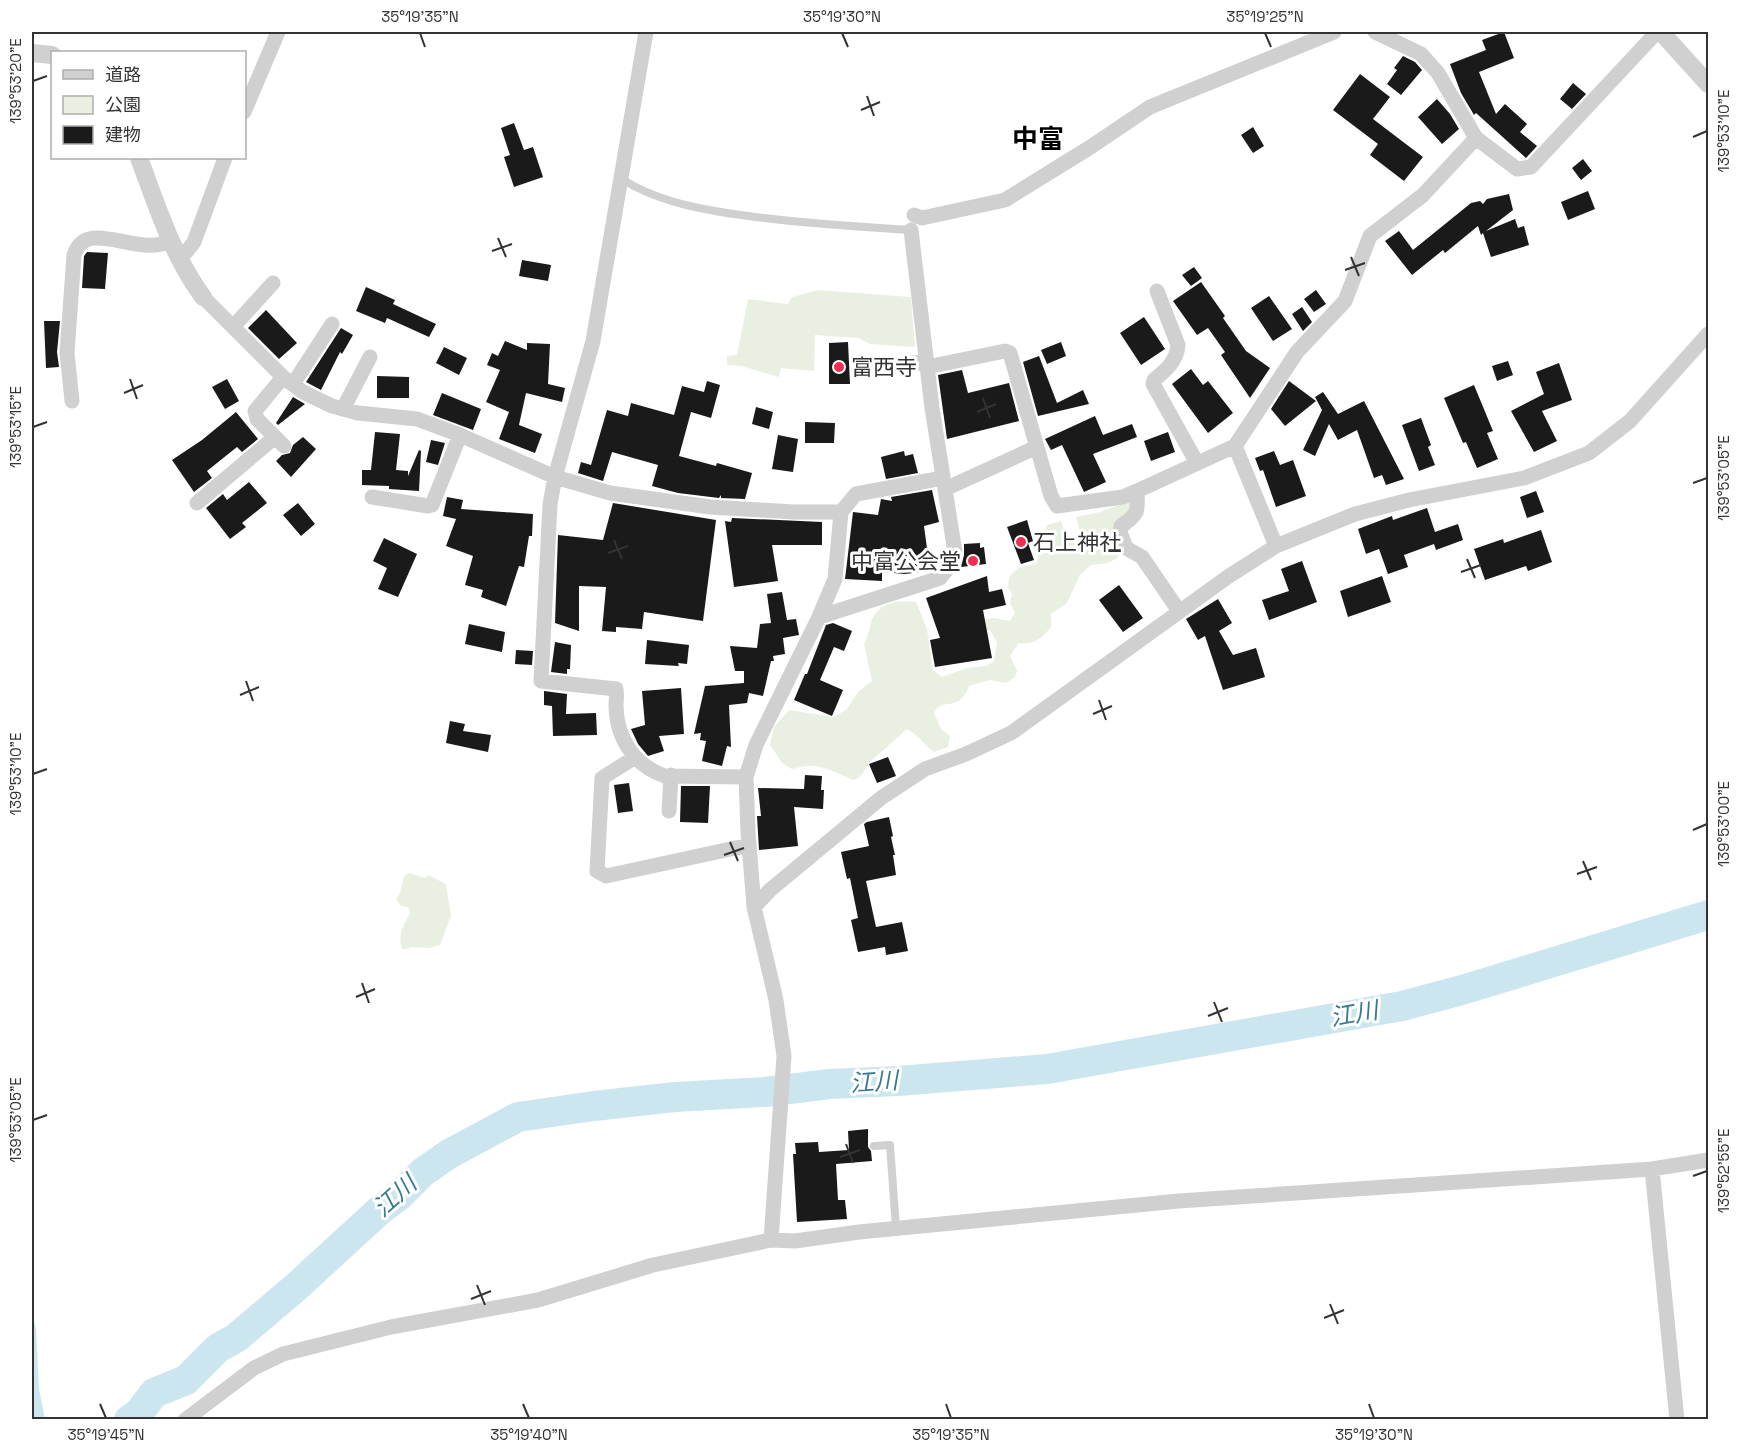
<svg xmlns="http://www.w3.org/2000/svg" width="1740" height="1451" viewBox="0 0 1740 1451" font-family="'Space Grotesk','Noto Sans JP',sans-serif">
  <rect width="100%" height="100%" fill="#fff"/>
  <path fill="#eaf0e1" d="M818,290L911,297L915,347L870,344L858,338L815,335L814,371L781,368L779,377L741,366L727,365V356L737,355L748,299L788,304L792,297Z
    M1129,503L1143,505L1144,515C1139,522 1131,527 1127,533C1125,537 1124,543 1123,548C1118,563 1105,564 1091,565L1080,575L1067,603L1051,614V627C1042,638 1035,645 1019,643L1010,656L1017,671L1015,677L1006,683L990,680L969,686C959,714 942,696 934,713L941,729L950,736L948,747L934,752C924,745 919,735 907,729L870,762L860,777L853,780C829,770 819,761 792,769L783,764L770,745L774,727L789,710L833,717L846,710L859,691L872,681L864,644C870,634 869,625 873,617C883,601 900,600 916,602L927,629L933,670L942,677L967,668L986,666L994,661L997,643L991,631L980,628V619L994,618L1010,621L1015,613L1010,603L1012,594L1008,588L1009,577L1018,568L1037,563L1039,547L1047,525L1061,521L1065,533L1073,539L1080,532L1076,517L1100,512L1116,506Z
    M410,873L425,878L428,875L446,884L451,916L440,945L429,948L412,947L403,950C396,937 404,925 410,913L408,907L401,906L396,899L400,893L404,876Z"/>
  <path fill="#cce6f0" d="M32,1317L36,1327L39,1389L45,1419H32Z"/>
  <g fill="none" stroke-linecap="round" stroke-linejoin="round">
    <path stroke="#cce6f0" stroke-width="30" d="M129,1420L138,1414L154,1393L186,1380L218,1348L236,1338L295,1288L380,1210L399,1196L423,1172L449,1154L518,1117L594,1106L675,1097L765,1092L830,1084L898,1081L1047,1069L1402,1006L1462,990L1708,915"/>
  </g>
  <path fill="#1a1a1a" d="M1504,32L1514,58L1479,72L1496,114L1505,104L1527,124L1520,132L1537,146L1526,158L1476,113L1474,115L1461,93L1450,64L1486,50L1482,40Z
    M1403,56L1415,62L1422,70L1401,95L1387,84L1397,70L1394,68Z
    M1360,74L1390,97L1373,119L1423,157L1404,181L1370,155L1378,144L1333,110Z
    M1573,83L1586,94L1572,109L1560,99Z
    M1437,99L1450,114L1459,129L1442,144L1418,117Z
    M514,123L524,150L533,147L543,177L514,187L504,157L510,155L501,128Z
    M1253,127L1264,146L1253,153L1241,135Z
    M1583,159L1592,171L1581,180L1572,168Z
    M1588,191L1595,209L1568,220L1561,202Z
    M1509,194L1513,210L1486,231L1515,219L1518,228L1524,226L1529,245L1491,257L1483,233L1481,235L1478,226L1445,253L1443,250L1412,275L1385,241L1399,231L1413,250L1471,203L1480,201L1483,204L1487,199Z
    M87,252L108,253L105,289L82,288L84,256Z
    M522,260L551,265L548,281L519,276Z
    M1194,267L1202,278L1191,286L1182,275Z
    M1201,282L1225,316L1223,318L1246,351L1270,368L1250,398L1221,355L1225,352L1208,328L1197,335L1173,301Z
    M366,287L395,300L393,304L436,324L429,337L387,318L385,323L356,311Z
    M1316,290L1326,304L1314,312L1304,299Z
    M1269,296L1292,329L1273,341L1251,308Z
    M1302,307L1312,322L1303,331L1292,314Z
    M266,310L297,343L279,359L248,328Z
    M1144,317L1165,349L1141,365L1120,333Z
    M44,321H60L57,352L59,367L46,368Z
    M341,328L353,335L342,354L340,352L321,390L306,382Z
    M505,341L527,350V343L550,344L548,384L565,388L562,402L526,393L519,425L542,434L535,453L499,439L509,412L486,402L500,370L487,365L492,353L498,356Z
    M848,342L850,384H829V343Z
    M1061,342L1066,356L1047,364L1041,350Z
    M444,347L467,358L459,375L436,363Z
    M1039,356L1057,403L1083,390L1089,404L1038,416L1023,362Z
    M1508,361L1513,375L1497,381L1492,366Z
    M1559,363L1572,400L1542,411L1557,441L1534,452L1511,411L1544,394L1536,372Z
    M1191,369L1203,385L1208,381L1233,413L1208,433L1172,384Z
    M962,370L968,393L1009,383L1019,421L947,439L938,375Z
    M377,376L409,377V398H377Z
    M227,379L239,401L225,409L212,387Z
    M707,381L720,385L711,418L691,412L679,456L716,466L717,463L752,473L745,499L721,498V495L719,498L678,493L652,486L658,465L612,452L603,481L578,473L581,462L591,465L607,410L628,416L631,403L674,415L682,386L704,392Z
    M1289,381L1316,401L1285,426L1271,409Z
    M1474,385L1493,431L1487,433L1498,459L1477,468L1466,442L1463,443L1444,398Z
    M1323,392L1338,414L1364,401L1404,479L1386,485L1382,475L1374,478L1357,430L1338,440L1329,424L1315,456L1303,450L1322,410L1315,397Z
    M442,393L481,409L473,430L433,415Z
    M293,397L305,404L278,425L276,423Z
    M756,407L773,412L769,429L752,424Z
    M236,412L258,439L242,452L237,447L207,471L212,478L194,492L172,460L202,440Z
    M1095,416L1103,435L1132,424L1137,437L1093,454L1106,482L1084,492L1062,445L1051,450L1045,439Z
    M1421,418L1431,445L1428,447L1435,465L1419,471L1402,425Z
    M805,422L835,423L834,443H805Z
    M375,432L400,434L396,470L408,471V476L419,450L421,451L419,491L389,489V486L362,485V470H371Z
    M1168,432L1175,452L1151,461L1144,441Z
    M778,435L798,439L793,472L772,469Z
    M303,437L316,449L291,477L276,461L282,455L290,453L293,445Z
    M431,440L445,443L438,465L426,462Z
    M904,451L905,456L913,454L918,473L886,479L881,457Z
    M1274,451L1280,465L1293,460L1306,496L1276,507L1263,470L1260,471L1255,458Z
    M249,482L267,503L242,523L246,527L230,539L206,508L223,494L227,500Z
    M932,490L939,522L924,526L930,571L905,574L882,572V581L845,579L853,512L878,515L881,499L892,501L891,497Z
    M1536,491L1544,512L1527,518L1520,497Z
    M447,497L463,500L461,509L533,514L532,536H529L524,567L519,566L506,606L481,597L483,590L465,585L473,556L446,546L456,519L443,516Z
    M298,503L315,524L301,536L283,515Z
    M613,503L716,520L703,621L644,612L642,629L616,627V632L602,631L606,587L579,586V631L555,623L558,535L603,540Z
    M1427,508L1435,532L1458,524L1463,540L1436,550L1434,544L1404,555L1408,567L1388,574L1379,549L1366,554L1358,529L1392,516L1393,520Z
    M732,518L822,522V545H772L778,581L734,587L725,521L731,522Z
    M1027,520L1033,541L1028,543L1034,560L1021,564L1007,527Z
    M1541,530L1552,562L1528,571L1526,566L1485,580L1474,549L1503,539L1504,543Z
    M384,538L417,554L398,597L378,589L387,568L373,561Z
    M980,543V548L984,547L986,564L961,567L964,555V544Z
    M1302,561L1317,602L1269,620L1262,600L1289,591L1281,569Z
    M987,576L989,592L1002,589L1006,605L983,610L992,658L935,667L930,640L940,638L926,598Z
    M1382,576L1391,602L1348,617L1340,591Z
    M1119,585L1143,618L1123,632L1099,600Z
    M782,592L787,620L796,619L799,635L783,638L785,654L773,656L774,661H771L763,696L749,693L747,703L729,705L731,747L727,746L722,766L702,761L706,741L700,740L701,733L694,734L705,686L744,683V671H735L730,646L757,648L760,624L771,623L767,594Z
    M1218,599L1232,623L1219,631L1233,655L1256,648L1265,677L1223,690L1205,636L1198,640L1186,619Z
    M833,623L852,631L844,651L834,647L820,680L843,690L832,716L794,700L805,674H807L826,625Z
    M469,624L505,632L502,652L465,644Z
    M647,640L689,645L687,664L678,663L679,666L645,664Z
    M555,642L571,645L570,669H567V674L551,672Z
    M516,650L533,651L532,665L515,664Z
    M681,688L684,734L659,736L664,751L648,756L638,744L631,729L645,725L642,691Z
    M544,691L567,694L566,714L596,713L597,735L553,736L552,706L544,705Z
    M450,721L465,724L463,731L491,735L488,752L446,743Z
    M888,757L896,776L877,783L869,764Z
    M805,775L822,776L821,790H824L823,809L794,807L798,846L759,850L757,816H761L758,788L804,789Z
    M629,783L633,811L618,813L614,785Z
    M681,786H710L708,823L680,822Z
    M889,817L893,836L891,837L895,855H893L896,875L866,881L876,927L902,922L908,951L886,955L885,947L858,952L851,920L858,918L850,878L847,879L841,852L869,846L864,824L867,822Z
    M868,1129V1147L871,1151L872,1161L836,1164L838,1200H845L847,1219L797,1222L793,1154H796L795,1143L818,1142L819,1152L849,1150L848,1131Z"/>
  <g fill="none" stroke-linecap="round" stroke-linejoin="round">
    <path stroke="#d0d0d0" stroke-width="8" d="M620,178C662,205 715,212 764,218C813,224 862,227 911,230
      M874,1146L890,1145L896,1228"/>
    <path stroke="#d0d0d0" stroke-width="15" d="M646,32L593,341L555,477L550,504L541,681L616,689C617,695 616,701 616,707C617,739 635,766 665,776L746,777
      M1375,32L1421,54L1438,73L1476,138L1517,169L1531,167L1657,32
      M244,112L278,32
      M914,215L922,218L1005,200L1089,148L1150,107L1334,32
      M178,258L187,251L194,242L225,158
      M1157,291L1178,345C1177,361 1166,370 1154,380L1153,384L1197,463
      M203,297L283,377L303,392L332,406L358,413L417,419L460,435L555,477L610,493L710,507L794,512H841
      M233,327L273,283
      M863,367L927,362
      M927,367L1005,351L1010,353L1051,496L1057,506L1123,497L1137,491L1235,446L1297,352L1345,301L1370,236L1423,195L1476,138
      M283,377L255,411L257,419L284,446
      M293,384L332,324
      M72,401L67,353L74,255C87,216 137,258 170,241
      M343,409L370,357
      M1235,446L1276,546
      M945,489L1037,447
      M1137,491C1138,512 1138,514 1121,526L1120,532L1126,548L1142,557L1179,611
      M372,497L428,506L432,505L460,435
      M197,503L275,437
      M819,617L940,578L949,567L955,552L932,408L911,230
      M634,758L602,778L597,871L606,876L749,845
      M669,811L671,775
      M754,907L770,890L881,798L925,769L966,754L1011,733L1229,576L1276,546L1355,514L1409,500L1524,478L1589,453L1630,421L1708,334
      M1652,1169L1677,1420
      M771,1240L784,1056L776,1000L754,907L748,832L746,777L756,745L819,617L835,579L841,512L856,494L943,478
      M185,1420L254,1368L283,1354L391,1327L538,1300L653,1265L771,1240L795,1241L859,1232L1179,1201L1652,1169L1708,1160"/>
    <path stroke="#d0d0d0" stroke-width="18" d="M1661,32L1708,84
      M32,53L52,55
      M139,158C157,206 172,255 203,297"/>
  </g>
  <path fill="none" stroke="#333" stroke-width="2" d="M420,33L425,47M842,33L848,47M1265,33L1271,47M33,81L47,76M867,96L874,116M861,110L880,102M1693,137L1707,131M498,238L506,257M492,251L512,244M1351,257L1359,276M1345,270L1365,263M130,379L137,399M124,393L143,385M983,398L990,418M977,412L996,404M33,427L47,422M1693,483L1707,478M614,540L622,559M608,553L628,546M1467,559L1475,578M1461,572L1481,565M246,681L253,701M240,695L259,687M1099,700L1106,720M1093,714L1112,706M33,774L47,769M1693,830L1707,824M730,842L738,861M724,855L744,848M1583,861L1591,880M1577,874L1597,867M362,983L369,1003M356,997L375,989M1214,1002L1222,1022M1208,1016L1228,1008M33,1120L47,1115M846,1144L853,1163M840,1157L860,1150M1693,1176L1707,1171M477,1285L485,1305M471,1299L491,1291M1330,1304L1338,1324M1324,1318L1344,1310M100,1404L106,1418M523,1404L529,1418M946,1404L951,1418M1369,1404L1374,1418"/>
  <g fill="#f12d50" stroke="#fff" stroke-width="2">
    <circle cx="839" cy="367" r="6"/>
    <circle cx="1021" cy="542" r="6"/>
    <circle cx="973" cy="561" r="6"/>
  </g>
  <g text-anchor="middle" stroke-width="6" stroke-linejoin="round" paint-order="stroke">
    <g font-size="22" fill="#333" stroke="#fff" text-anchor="start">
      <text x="851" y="375">富西寺</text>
      <text x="1033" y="550">石上神社</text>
      <text x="961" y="569" text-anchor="end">中富公会堂</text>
    </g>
    <g font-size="24" font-style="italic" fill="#377a95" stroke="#fff">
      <text transform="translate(1354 1014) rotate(-10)" y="8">江川</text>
      <text transform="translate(874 1082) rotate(-4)" y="8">江川</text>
      <text transform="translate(395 1196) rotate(-42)" y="8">江川</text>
    </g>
    <g font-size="26" font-weight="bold" fill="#000" stroke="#fff">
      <text x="1038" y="148">中富</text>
    </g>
  </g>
  <rect width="1740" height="1451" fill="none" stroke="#ffffff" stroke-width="66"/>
  <rect x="51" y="51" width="195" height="108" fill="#ffffff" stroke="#adadad" stroke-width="1.5"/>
  <rect x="63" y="70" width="30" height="9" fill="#d0d0d0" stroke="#adadad" stroke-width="1.5"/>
  <text x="105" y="81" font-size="18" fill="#333333">道路</text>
  <rect x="63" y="96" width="30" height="18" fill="#eaf0e1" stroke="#adadad" stroke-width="1.5"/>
  <text x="105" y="111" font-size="18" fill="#333333">公園</text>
  <rect x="63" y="126" width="30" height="18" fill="#1a1a1a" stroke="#adadad" stroke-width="1.5"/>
  <text x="105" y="141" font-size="18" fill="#333333">建物</text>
  <rect x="33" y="33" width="1674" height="1385" fill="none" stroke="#333" stroke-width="2"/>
  <g font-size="15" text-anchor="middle" fill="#333">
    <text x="420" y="22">35°19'35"N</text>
    <text x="842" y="22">35°19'30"N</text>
    <text x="1265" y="22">35°19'25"N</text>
    <text transform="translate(16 81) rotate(-90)" y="5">139°53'20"E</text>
    <text transform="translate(1724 131) rotate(-90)" y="5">139°53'10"E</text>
    <text transform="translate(16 427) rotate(-90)" y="5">139°53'15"E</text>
    <text transform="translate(1724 478) rotate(-90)" y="5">139°53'05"E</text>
    <text transform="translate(16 774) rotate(-90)" y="5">139°53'10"E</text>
    <text transform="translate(1724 824) rotate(-90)" y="5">139°53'00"E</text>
    <text transform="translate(16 1120) rotate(-90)" y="5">139°53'05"E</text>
    <text transform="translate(1724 1171) rotate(-90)" y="5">139°52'55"E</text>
    <text x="106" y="1440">35°19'45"N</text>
    <text x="529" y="1440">35°19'40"N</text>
    <text x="951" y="1440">35°19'35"N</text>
    <text x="1374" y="1440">35°19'30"N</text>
  </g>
</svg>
